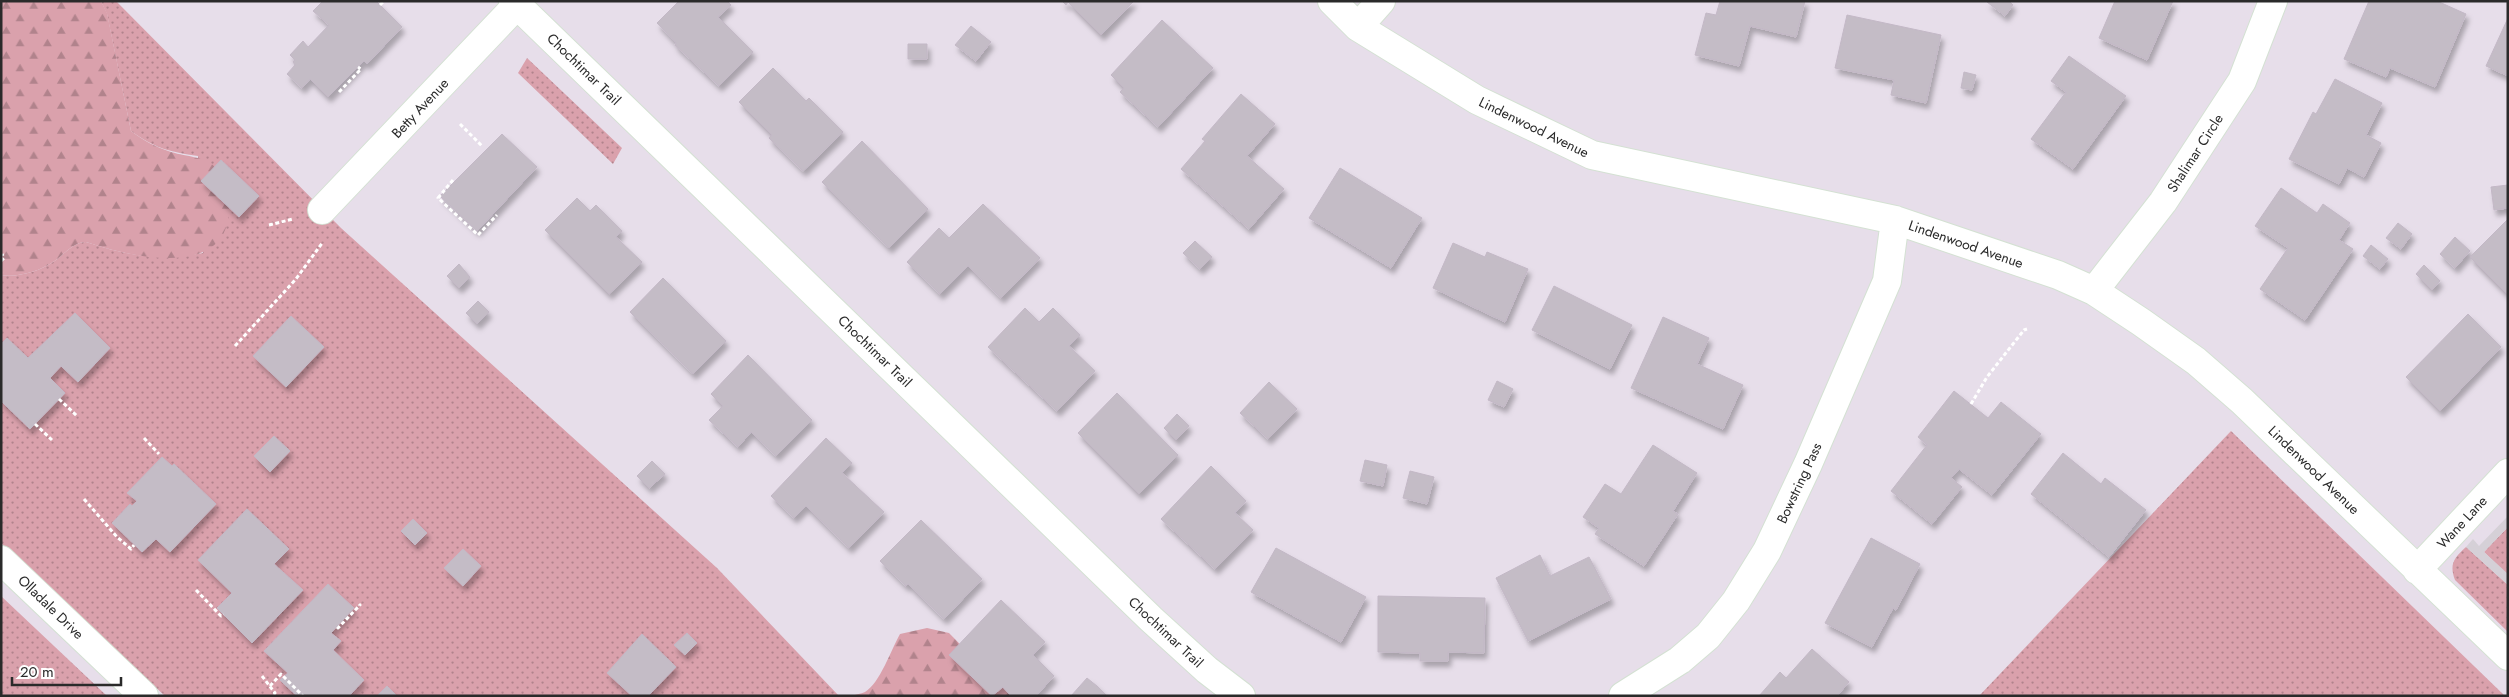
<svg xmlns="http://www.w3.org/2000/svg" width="2509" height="697" viewBox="0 0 2509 697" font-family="Jost,sans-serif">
  <defs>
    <pattern id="green-dots" width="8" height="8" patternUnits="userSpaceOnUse" patternTransform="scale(1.25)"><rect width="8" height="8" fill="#daa1ac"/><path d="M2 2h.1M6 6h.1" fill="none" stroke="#b1838c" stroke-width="1.8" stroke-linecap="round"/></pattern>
    <pattern id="forest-firs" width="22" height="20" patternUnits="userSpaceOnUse" patternTransform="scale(1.25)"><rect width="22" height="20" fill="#daa1ac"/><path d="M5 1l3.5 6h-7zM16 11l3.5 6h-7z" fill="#b1838c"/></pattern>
    <filter id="shadow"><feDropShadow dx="3" dy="5.5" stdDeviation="2.5" flood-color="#0004"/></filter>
  </defs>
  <rect width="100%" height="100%" fill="#e7deea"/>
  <path fill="url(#green-dots)" d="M101,1H116L341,228L717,568L839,696H165L1,543V275C17,278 40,271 53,262C64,255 73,242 86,242C129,256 158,261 203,253L198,156C170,152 154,148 131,131L107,14Z
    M527,58L622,148L613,164L518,73Z
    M2231,431L2505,696H1979Z
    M2508,527V575L2484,552Z
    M2466,547L2508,585V632L2455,580C2449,564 2454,558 2466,547Z
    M1,596L107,696H1Z"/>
  <path fill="url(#forest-firs)" d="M1,1H101L107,13L131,131C144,141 156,147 171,152C188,157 203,156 217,168C229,179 229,196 229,211C226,281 128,256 86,242C73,242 64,255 53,262C40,271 17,278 1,275Z
    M927,628L949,633L1011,696H853C856,694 861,694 865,692C880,683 891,650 900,634Z"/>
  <path fill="#d5d0d7" d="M2508,516V527L2484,552L2508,574V585L2466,547L2473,539L2479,546Z"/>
  <path fill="#c4bcc6" stroke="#c3b8c6" filter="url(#shadow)" d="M323,1H376L402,27L367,64L364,61L328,97L310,79L302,88L287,74L295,65L293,62L295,60L290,55L303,41L308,47L329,25L313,11Z
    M679,1H727L731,5L718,17L753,52L719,86L675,45L676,43L657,23Z
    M1062,1H1134L1101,35L1068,2L1066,5Z
    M1720,1H1805L1796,37L1750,26L1739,66L1695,55L1706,13L1716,15Z
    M2009,1L2013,5L2005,16L1987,2Z
    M2115,1H2173L2147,60L2099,38Z
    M2369,1H2437L2466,14L2435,87L2390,68L2386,77L2344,59Z
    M1847,15L1941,35L1926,103L1891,95L1894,80L1835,68Z
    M2508,18V76L2486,66Z
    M1162,20L1213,68L1158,127L1120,92L1124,88L1111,75Z
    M971,26L991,42L976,61L955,45Z
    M908,44H927V59H908Z
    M2069,56L2126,96L2073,169L2031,139L2066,92L2051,81Z
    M773,68L806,101L809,98L843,132L803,171L769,138L772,135L739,102Z
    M1964,72L1976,75L1972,90L1961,88Z
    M2335,79L2382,103L2366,135L2381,143L2364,177L2347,168L2339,184L2289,159L2313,112L2316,114Z
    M1241,94L1275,124L1247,156L1284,189L1249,229L1181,169L1205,141L1202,139Z
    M502,134L537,167L477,231L440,196Z
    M862,141L928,209L889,248L822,182Z
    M221,160L259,196L239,217L201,181Z
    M1340,168L1422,218L1391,268L1309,218Z
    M2508,185V208L2494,210L2491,187Z
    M2281,188L2317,213L2323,204L2350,223L2339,240L2353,249L2305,320L2260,289L2288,248L2255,226Z
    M577,198L590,211L596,205L622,231L616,237L642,262L609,294L545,230Z
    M983,204L1040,258L1001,298L968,266L940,294L907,262L939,228L949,238Z
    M2508,219V295L2470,257Z
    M2398,223L2412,234L2401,249L2386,238Z
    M2455,237L2470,251L2455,268L2440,254Z
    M1195,241L1212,257L1200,269L1183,253Z
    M1453,243L1485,257L1487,252L1528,269L1505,322L1433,288Z
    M2371,245L2388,259L2380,269L2363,256Z
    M459,264L470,277L459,288L447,276Z
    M2424,265L2440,281L2432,290L2416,274Z
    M663,278L726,341L693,374L630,312Z
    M1554,286L1632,325L1610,369L1532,330Z
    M478,301L489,312L477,324L466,313Z
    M1025,308L1039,322L1053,308L1080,335L1069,346L1095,371L1057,411L988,347Z
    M75,313L110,348L78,382L61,366L50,378L65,393L30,429L1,401V344L7,338L28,358Z
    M2468,314L2501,347L2440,411L2406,377Z
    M291,316L324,347L286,387L253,356Z
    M1663,317L1709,338L1697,364L1743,385L1723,429L1631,388Z
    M748,355L812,420L776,456L751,432L738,447L709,420L723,406L711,394Z
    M1497,381L1513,389L1504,407L1488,400Z
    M1269,382L1297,409L1268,439L1240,413Z
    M1954,391L1988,418L2001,402L2041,434L1992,495L1959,469L1951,478L1962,487L1932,524L1891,491L1927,445L1918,437Z
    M1117,393L1178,455L1139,494L1078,433Z
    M1177,414L1189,426L1176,440L1164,428Z
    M274,436L290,451L270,472L254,456Z
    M826,438L852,463L842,473L884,512L849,548L806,506L794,518L771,496Z
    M1653,445L1697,473L1673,511L1678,514L1644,566L1595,534L1599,528L1583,517L1605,484L1621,494Z
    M2063,453L2101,484L2105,478L2146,510L2109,557L2031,494Z
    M162,457L172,466L174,464L216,504L170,552L156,539L142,552L112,523L130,504L132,506L137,501L127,493Z
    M1365,460L1387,465L1383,486L1360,481Z
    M652,461L665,474L649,488L637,476Z
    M1211,466L1246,501L1235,513L1253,530L1215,569L1161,519Z
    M1410,471L1434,477L1427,504L1403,498Z
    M247,509L289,549L274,564L303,590L252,643L217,608L232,593L198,560Z
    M413,519L427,533L415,545L401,531Z
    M921,520L982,579L944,619L908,584L906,586L880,561Z
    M1871,538L1920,564L1896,610L1893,608L1872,647L1825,623Z
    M1276,548L1366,597L1341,642L1251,592Z
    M463,549L481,566L463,586L444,568Z
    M1540,555L1550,576L1589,557L1611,599L1528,641L1496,578Z
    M328,584L354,608L331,633L341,641L333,650L364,680L349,696H297L280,680L288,673L264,651Z
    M1378,596L1485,598L1484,653L1448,652V661H1420V653L1378,652Z
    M1001,600L1045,642L1033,655L1054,676L1036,696H1011L1003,687L992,696L949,655Z
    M687,633L697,643L685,655L674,645Z
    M642,634L676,667L648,696H632L607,673Z
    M1812,649L1849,682L1837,696H1759L1780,672L1786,678Z
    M1087,678L1097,686L1107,696H1071Z
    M387,686L397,696H377Z"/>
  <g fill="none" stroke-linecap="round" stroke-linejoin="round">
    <defs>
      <path id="minor" d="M513,1L1151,619L1207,670L1241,696
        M1332,1L1358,27L1477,100L1592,155L1895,220L2058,275L2094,291L2141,322L2196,361L2242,401L2508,656
        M1358,27L1381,1
        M322,210L517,5
        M2094,291L2163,202L2242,81L2273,1
        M1,560L144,696
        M2417,570L2508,473
        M1623,696L1680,660L1708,636L1736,601L1767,551L1808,464L1887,281L1895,220"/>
    </defs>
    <use href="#minor" stroke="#d4e1d3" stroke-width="30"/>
    <path stroke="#fff" stroke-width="3" stroke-dasharray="4 2.5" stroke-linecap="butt" d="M380,5L384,1
      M339,92L361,69L358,67
      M460,124L482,146
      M453,180L438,198L478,235L497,215
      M269,225L293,219
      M1,261L4,258L2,254
      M235,346L296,279L323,242
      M59,399L77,416
      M1971,404L1987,377L2024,330L2027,329
      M35,424L52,440
      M144,438L159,454
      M84,499L117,537L131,549L134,545
      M196,590L221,616L224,615
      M337,627L338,628L360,605L359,604
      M262,676L275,693L273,696
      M270,686L281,674L303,696"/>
    <use href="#minor" stroke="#fff" stroke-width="28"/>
  </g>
  <g text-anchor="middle" stroke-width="4" stroke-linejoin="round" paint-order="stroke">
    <g font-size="14" fill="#2a2a2a" stroke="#fff">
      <text transform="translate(584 69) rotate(44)" y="5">Chochtimar Trail</text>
      <text transform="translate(420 108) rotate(-47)" y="5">Betty Avenue</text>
      <text transform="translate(1534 127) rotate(26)" y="5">Lindenwood Avenue</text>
      <text transform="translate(2195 153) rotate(-57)" y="5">Shalimar Circle</text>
      <text transform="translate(1966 244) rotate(19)" y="5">Lindenwood Avenue</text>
      <text transform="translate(875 351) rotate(44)" y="5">Chochtimar Trail</text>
      <text transform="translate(2314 470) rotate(44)" y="5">Lindenwood Avenue</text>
      <text transform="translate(1799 483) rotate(-65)" y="5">Bowstring Pass</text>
      <text transform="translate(2462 522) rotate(-47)" y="5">Wane Lane</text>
      <text transform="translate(51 607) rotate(44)" y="5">Olladale Drive</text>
      <text transform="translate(1166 632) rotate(43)" y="5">Chochtimar Trail</text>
    </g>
  </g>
  <rect width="2509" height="697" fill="none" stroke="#2a2a2a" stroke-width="5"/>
  <path d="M12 677v8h109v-8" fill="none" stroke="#2a2a2a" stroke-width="2.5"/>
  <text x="20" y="677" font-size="15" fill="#2a2a2a" stroke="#ffffff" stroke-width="4" paint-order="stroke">20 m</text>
</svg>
